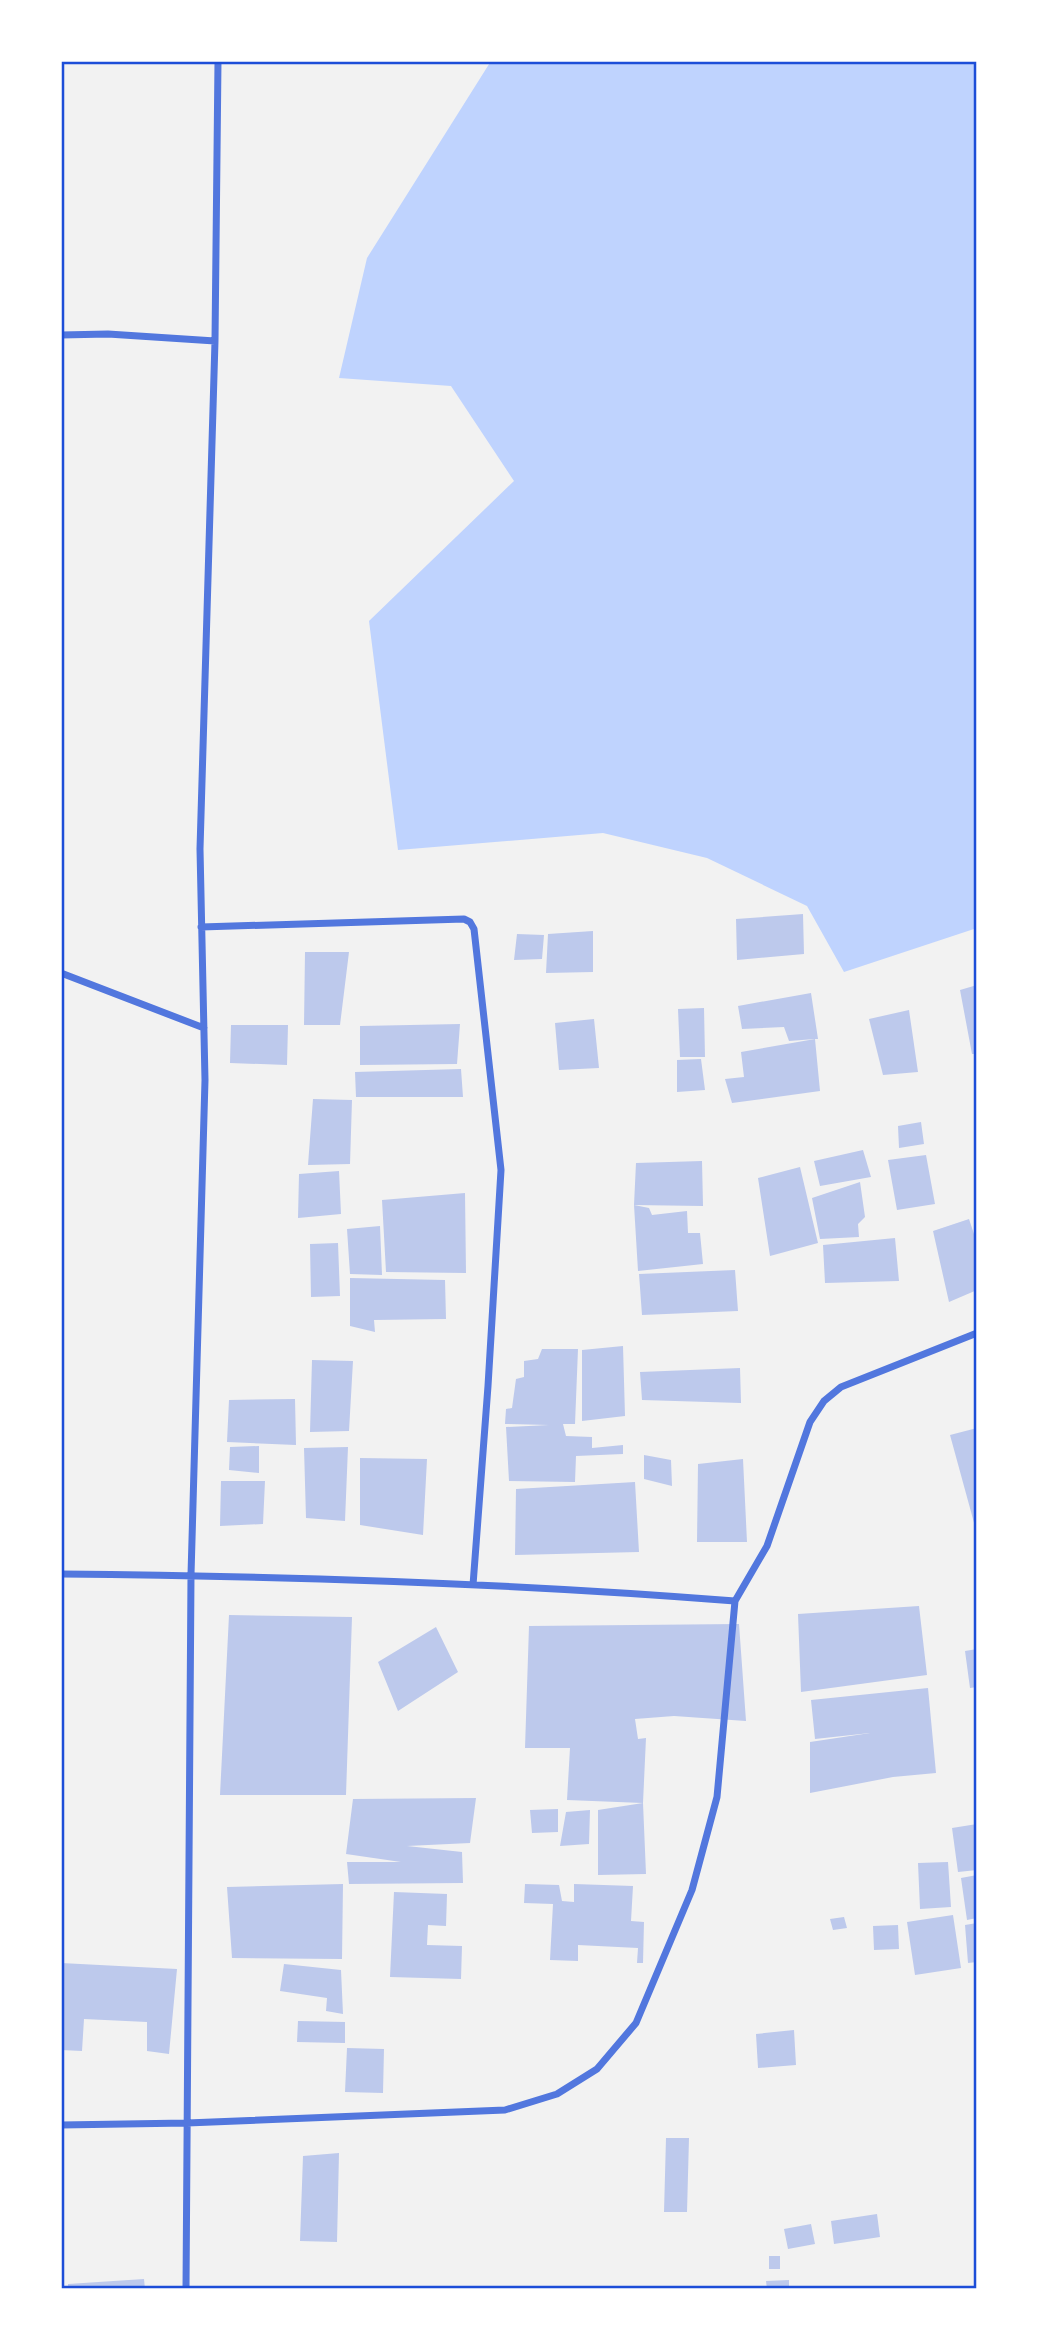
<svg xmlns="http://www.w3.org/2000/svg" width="1038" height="2350" viewBox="0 0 1038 2350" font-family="'Public Sans',sans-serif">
  <rect width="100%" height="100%" fill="#f2f2f2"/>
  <path fill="#bfd3fe" d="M491,61H977V928L844,972L807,906L707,858L603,833L398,850L369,621L514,481L451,386L339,378L367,258Z"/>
  <path fill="#bdc9ec" d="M803,914L804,954L737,960L736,919Z
    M593,931V972L546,973L548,934Z
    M517,934L544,935L542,959L514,960Z
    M305,952H349L340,1025H304Z
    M977,985V1054H972L960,990Z
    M811,993L818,1039H815L820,1091L732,1103L725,1079L744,1077L741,1052L815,1039L789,1041L784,1027L742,1029L738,1006Z
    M704,1008L705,1057H680L678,1009Z
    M909,1010L918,1072L883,1075L869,1019Z
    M594,1019L599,1068L559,1070L555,1023Z
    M460,1024L457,1064L360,1065V1026Z
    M231,1025H288L287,1065L230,1063Z
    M701,1059L705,1090L677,1092V1060Z
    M461,1069L463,1097H356L355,1072Z
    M313,1099L352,1100L350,1164L308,1165Z
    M921,1122L924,1144L899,1148L898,1126Z
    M863,1150L871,1177L820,1186L814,1161Z
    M926,1155L935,1204L897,1210L888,1160Z
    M702,1161L703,1206L634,1205L636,1163Z
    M800,1167L818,1243L770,1256L758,1178Z
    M339,1171L341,1214L298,1218L299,1174Z
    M860,1182L865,1217L858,1224L859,1237L820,1239L812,1198Z
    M465,1193L466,1273L386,1272L382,1200Z
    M634,1205L649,1208L652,1215L687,1211L688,1233H700L703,1264L638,1271Z
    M969,1219L977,1243V1290L949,1302L933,1231Z
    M380,1226L382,1275L350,1274L347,1229Z
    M895,1238L899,1281L825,1283L823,1245Z
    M338,1243L340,1296L311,1297L310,1244Z
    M735,1270L738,1311L642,1315L639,1274Z
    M350,1278L445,1280L446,1319L374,1320L375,1332L350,1326Z
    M623,1346L625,1416L582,1421V1350Z
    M542,1349H578L575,1424H563L566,1436L592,1437V1448L623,1445V1454L576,1456L575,1482L509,1481L506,1427L549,1425L505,1424L506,1409L512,1408L516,1379L524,1377V1361L538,1359Z
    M312,1360L353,1361L349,1431L310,1432Z
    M740,1368L741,1403L642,1400L640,1372Z
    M295,1399L296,1445L227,1442L229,1400Z
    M977,1428V1530H976L950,1435Z
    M259,1446V1473L229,1470L230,1447Z
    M348,1447L345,1521L306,1518L304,1448Z
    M644,1455L671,1460L672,1486L644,1479Z
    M360,1458L427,1459L423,1535L360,1525Z
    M743,1459L747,1542H697L698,1464Z
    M221,1481H265L263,1524L220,1526Z
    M635,1482L639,1552L515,1555L516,1489Z
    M919,1606L927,1675L801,1692L798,1614Z
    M229,1615L352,1617L346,1795H220Z
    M739,1624L746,1721L674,1716L635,1719L638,1739L646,1738L643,1803L567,1800L570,1748H525L529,1626Z
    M436,1627L458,1672L398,1711L378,1662Z
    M977,1649V1687L970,1688L965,1651Z
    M928,1688L936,1773L893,1777L810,1793V1742L870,1733L815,1739L811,1700Z
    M476,1798L470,1843L407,1846L462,1852L463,1883L349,1884L347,1862H401L346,1854L353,1799Z
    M643,1803L646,1874L598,1875V1810Z
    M558,1809V1832L532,1833L530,1810Z
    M590,1810L589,1844L560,1846L566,1812Z
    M977,1824V1870L958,1872L952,1828Z
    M948,1862L951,1907L920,1909L918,1863Z
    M977,1875V1918L967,1920L961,1878Z
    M343,1884L342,1959L232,1958L227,1887Z
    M525,1884L559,1885L562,1901L574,1902V1884L633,1886L631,1921L644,1922L643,1963H637L638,1948L578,1945V1961L550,1960L553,1904L524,1903Z
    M394,1892L447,1894L446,1926L428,1925L427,1945L462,1946L461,1979L390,1977Z
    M953,1915L961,1968L915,1975L907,1922Z
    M844,1917L847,1928L833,1930L830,1919Z
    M977,1923V1962L968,1963L965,1925Z
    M898,1925L899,1949L874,1950L873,1926Z
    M61,1963L177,1969L169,2054L147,2051V2022L84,2019L82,2051L61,2050Z
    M284,1964L341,1970L343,2014L326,2011L327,1998L280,1991Z
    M298,2021L345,2022V2043L297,2042Z
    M794,2030L796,2065L758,2068L756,2034Z
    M347,2048L384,2049L383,2093L345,2092Z
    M666,2138H689L687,2212H664Z
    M339,2153L337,2242L300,2241L303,2156Z
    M877,2214L880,2237L834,2244L831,2221Z
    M811,2224L815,2244L788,2249L784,2229Z
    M769,2256H780V2269H769Z
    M144,2279L145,2289H68V2284Z
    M789,2280V2289H767L766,2281Z"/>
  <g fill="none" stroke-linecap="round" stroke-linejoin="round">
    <path stroke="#5277de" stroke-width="7" d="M61,335L108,334L215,341
      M201,927L464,919L470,922L474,929L501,1170L488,1386L473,1585
      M61,973L204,1028
      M61,1574C286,1576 511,1583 735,1601
      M61,2125L187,2123L505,2110L557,2094L597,2069L636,2023L692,1890L717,1797L735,1601L767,1546L810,1422L824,1401L841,1387L977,1333
      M186,2289L191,1575L205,1080L200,849L215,341L218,61"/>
  </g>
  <rect width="1038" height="2350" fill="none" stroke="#ffffff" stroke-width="126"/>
  <rect x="63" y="63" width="912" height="2224" fill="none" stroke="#1d4ed8" stroke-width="2.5"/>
</svg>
